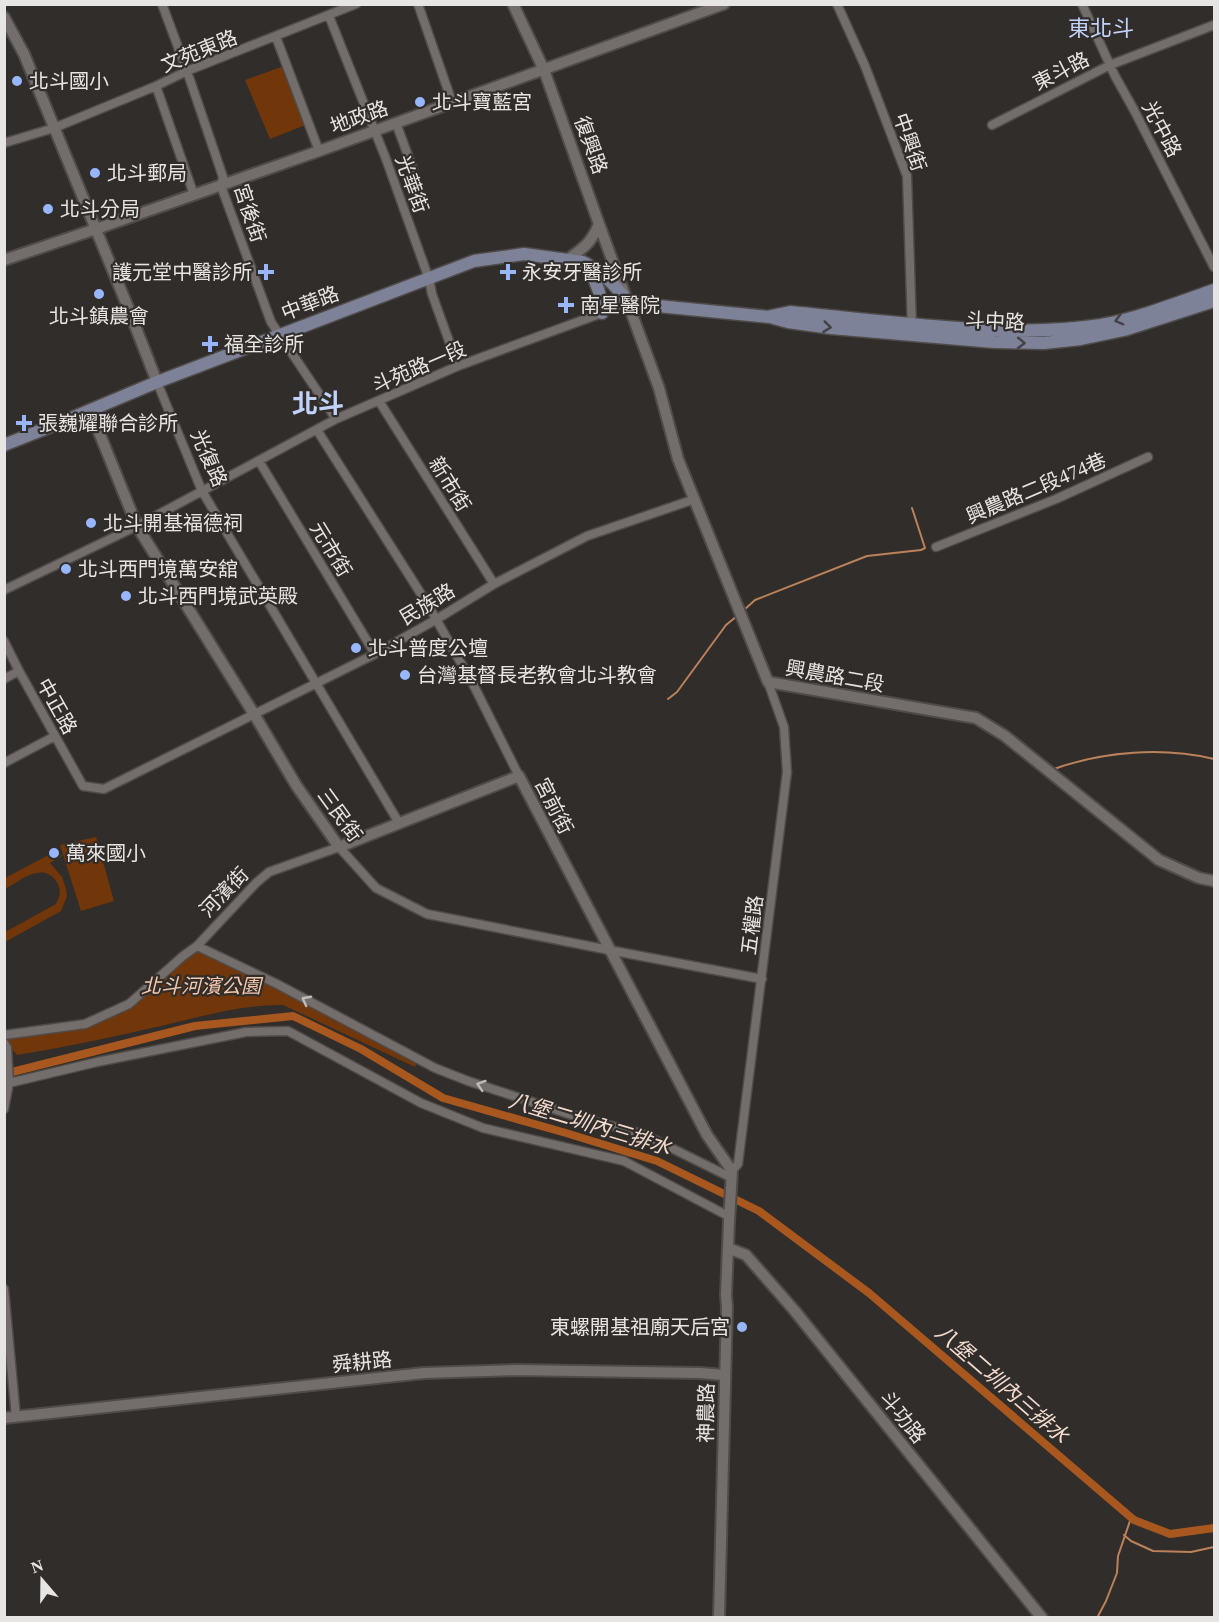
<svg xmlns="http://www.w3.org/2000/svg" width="1219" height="1622" viewBox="0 0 1219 1622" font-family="'Times New Roman','Noto Sans TC',serif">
  <rect width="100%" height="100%" fill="#312d2a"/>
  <path fill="#713609" d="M284,66L308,124L270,139L245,80Z
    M96,837L114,901L81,911L60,845Z
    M58,850L62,856L50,863L62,877L66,889L67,896L61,911L5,942V932L56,904C60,896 62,889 56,881C43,861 19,881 5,889V878Z
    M196,951L305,999L417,1062L415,1067L283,1005C242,1004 200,1017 161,1026C113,1037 65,1047 17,1055L5,1041L12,1038L26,1036L83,1029L131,1005Z"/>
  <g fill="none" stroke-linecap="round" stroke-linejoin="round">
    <path stroke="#bb825a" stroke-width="2" d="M744,610L755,600L867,556L921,550L925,548L912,508
      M668,699L677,692L726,625L737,616
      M1054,769C1104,751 1163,747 1214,759
      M1124,1535L1131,1541L1153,1551L1191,1552L1214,1547
      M1097,1618L1106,1601L1117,1573L1118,1556L1131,1518"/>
    <path stroke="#a8571f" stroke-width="8" d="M4,1074L195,1026L293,1016L361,1049L443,1098L566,1133L657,1161L759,1211L869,1293L1134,1520L1170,1534L1214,1528"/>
    <defs>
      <path id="minor" d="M162,4L187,71L223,177L221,186L271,322L336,419
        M418,4L452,102
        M837,4L865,66L907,176L912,329
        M1082,4L1115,76L1134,110L1214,267
        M329,16L386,159L429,279L432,294L458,366
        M276,37L319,151
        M156,86L194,195
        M396,123L413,169
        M992,125L1110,65L1214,25
        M4,143L54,128L156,86L187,71L356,4
        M157,382L202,491L399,823
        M379,401L494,584
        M317,430L428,605L474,686L519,776
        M259,461L375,654
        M936,547L1056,499L1148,457
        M4,590L137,526L336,419L458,366L602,313L627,300
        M4,641L19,671L83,786L104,789L375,654L437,619L494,584L587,536L695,499
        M4,679L19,671
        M4,763L55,736
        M197,946L277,984L435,1068L468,1081L581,1118L643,1134L732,1178
        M4,1035L85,1024L129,1004L183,956L197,946L256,883L269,872L339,847L376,888L427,914L609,950L762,979
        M4,1043L7,1048L9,1083L4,1109
        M9,1083L97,1062L246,1032L288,1031L421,1103L483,1128L624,1161L730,1217
        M732,1171L738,1164L787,772L784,727L768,682
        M4,1289L16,1417"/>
      <path id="tertiary" d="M513,4L544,70L599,224L659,388L678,459L768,682L976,718L1005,736L1159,860L1199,878L1214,881
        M4,17L24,54L127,305L157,382
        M4,260L96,229L319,151L724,4
        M567,260C584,247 590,245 599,224
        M90,410L137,526L254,714L296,785L339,847L519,776L707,1135L732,1171L729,1222L726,1295L727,1307L719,1618
        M728,1248L746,1255L794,1310L1042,1618
        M4,1418L424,1373L517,1370L700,1373L724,1375"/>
      <path id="secondary" d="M589,267C596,283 602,295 602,313
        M771,316L790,312C842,317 894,323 945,327C997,331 1049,333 1101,325C1139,318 1177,303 1214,290
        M4,445L62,422L157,382L474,261L524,254L583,262L587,264L610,281L627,300L658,306L770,317L788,322L831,328L994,342L1044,343L1081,339L1124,330L1214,301"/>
    </defs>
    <use href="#minor" stroke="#4f4b49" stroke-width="11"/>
    <use href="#tertiary" stroke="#4f4b49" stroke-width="14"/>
    <use href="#secondary" stroke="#4f4b49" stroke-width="15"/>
    <use href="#minor" stroke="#736e6c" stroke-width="8"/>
    <use href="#tertiary" stroke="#736e6c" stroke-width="10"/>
    <use href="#secondary" stroke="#7d8298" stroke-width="12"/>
  </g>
  <defs><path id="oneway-chevron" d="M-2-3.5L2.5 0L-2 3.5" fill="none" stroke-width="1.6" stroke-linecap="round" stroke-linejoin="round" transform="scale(1.5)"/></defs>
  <g stroke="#444246">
    <use href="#oneway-chevron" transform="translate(1119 320) rotate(165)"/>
    <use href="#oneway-chevron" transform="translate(827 327) rotate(7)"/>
    <use href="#oneway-chevron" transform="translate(1021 343) rotate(1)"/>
  </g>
  <g stroke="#bebbb9">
    <use href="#oneway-chevron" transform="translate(306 1000) rotate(-152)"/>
    <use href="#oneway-chevron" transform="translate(481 1085) rotate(-162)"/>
  </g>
  <g fill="#98b6fd" stroke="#312d2a" stroke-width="2">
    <circle cx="17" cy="81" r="6"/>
    <circle cx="420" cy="102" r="6"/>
    <circle cx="95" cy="173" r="6"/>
    <circle cx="48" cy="209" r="6"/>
    <path d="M263 263h6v6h6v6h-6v6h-6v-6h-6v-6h6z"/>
    <path d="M505 263h6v6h6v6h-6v6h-6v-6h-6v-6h6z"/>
    <circle cx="99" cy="294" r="6"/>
    <path d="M563 296h6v6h6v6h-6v6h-6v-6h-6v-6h6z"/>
    <path d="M207 335h6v6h6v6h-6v6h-6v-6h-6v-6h6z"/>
    <path d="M21 414h6v6h6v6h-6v6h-6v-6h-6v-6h6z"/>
    <circle cx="91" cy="523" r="6"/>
    <circle cx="66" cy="569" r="6"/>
    <circle cx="126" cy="596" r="6"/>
    <circle cx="356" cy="648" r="6"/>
    <circle cx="405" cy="675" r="6"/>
    <circle cx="54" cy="853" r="6"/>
    <circle cx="742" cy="1327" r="6"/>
  </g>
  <g text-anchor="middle" stroke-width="4.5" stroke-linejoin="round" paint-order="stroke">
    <g font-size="20" fill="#e7e5e3" stroke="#312d2a">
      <text transform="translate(199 51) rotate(-22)" y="7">文苑東路</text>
      <text transform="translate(1061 71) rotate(-27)" y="7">東斗路</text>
      <text transform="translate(359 117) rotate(-20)" y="7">地政路</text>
      <text transform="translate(1162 129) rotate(62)" y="7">光中路</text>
      <text transform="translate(910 142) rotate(71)" y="7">中興街</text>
      <text transform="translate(591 145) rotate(70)" y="7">復興路</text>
      <text transform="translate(412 184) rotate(70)" y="7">光華街</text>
      <text transform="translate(250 213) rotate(72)" y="7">宮後街</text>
      <text transform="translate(310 303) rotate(-21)" y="7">中華路</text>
      <text transform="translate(995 321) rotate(3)" y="7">斗中路</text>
      <text transform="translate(419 367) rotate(-23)" y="7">斗苑路一段</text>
      <text transform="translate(209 458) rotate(66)" y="7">光復路</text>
      <text transform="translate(450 484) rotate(58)" y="7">新市街</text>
      <text transform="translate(1036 488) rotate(-23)" y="7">興農路二段474巷</text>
      <text transform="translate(331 549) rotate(59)" y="7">元市街</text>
      <text transform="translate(427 604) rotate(-31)" y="7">民族路</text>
      <text transform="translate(835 676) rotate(10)" y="7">興農路二段</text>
      <text transform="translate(57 706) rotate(61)" y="7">中正路</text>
      <text transform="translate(554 806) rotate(63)" y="7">宮前街</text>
      <text transform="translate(340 815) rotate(54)" y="7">三民街</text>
      <text transform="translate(224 892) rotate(-46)" y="7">河濱街</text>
      <text transform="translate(752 925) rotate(-83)" y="7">五權路</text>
      <text transform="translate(362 1362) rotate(-6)" y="7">舜耕路</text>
      <text transform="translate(706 1413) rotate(-89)" y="7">神農路</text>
      <text transform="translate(903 1417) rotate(51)" y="7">斗功路</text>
    </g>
    <g font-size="20" fill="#e7e5e3" stroke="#312d2a" text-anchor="start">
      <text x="29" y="88">北斗國小</text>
      <text x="432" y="109">北斗寶藍宮</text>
      <text x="107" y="180">北斗郵局</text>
      <text x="60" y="216">北斗分局</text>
      <text x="252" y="279" text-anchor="end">護元堂中醫診所</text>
      <text x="522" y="279">永安牙醫診所</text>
      <text x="580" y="312">南星醫院</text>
      <text x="99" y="323" text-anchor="middle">北斗鎮農會</text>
      <text x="224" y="351">福全診所</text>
      <text x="38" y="430">張巍耀聯合診所</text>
      <text x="103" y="530">北斗開基福德祠</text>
      <text x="78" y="576">北斗西門境萬安舘</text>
      <text x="138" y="603">北斗西門境武英殿</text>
      <text x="368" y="655">北斗普度公壇</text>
      <text x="417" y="682">台灣基督長老教會北斗教會</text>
      <text x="66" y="860">萬來國小</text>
      <text x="730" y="1334" text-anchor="end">東螺開基祖廟天后宮</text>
    </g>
    <g font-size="20" font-style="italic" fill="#f5c8ae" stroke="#312d2a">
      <text x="201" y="993">北斗河濱公園</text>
    </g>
    <g font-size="21" font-style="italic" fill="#f3dccf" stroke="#312d2a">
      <text transform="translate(590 1124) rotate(17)" y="7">八堡二圳內三排水</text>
      <text transform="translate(1002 1384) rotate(41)" y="7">八堡二圳內三排水</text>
    </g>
    <g font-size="22" fill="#c1d3fb" stroke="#312d2a">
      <text x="1101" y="36">東北斗</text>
    </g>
    <g font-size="26" font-weight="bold" fill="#c1d3fb" stroke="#312d2a">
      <text x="318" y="413">北斗</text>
    </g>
  </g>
  <rect width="1219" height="1622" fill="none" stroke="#e7e5e3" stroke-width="12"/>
  <g transform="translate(42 1580) rotate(340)" stroke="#312d2a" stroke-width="4.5" paint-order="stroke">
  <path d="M0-4.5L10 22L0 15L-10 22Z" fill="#e7e5e3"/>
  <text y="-9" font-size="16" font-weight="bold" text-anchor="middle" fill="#e7e5e3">N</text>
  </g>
</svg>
